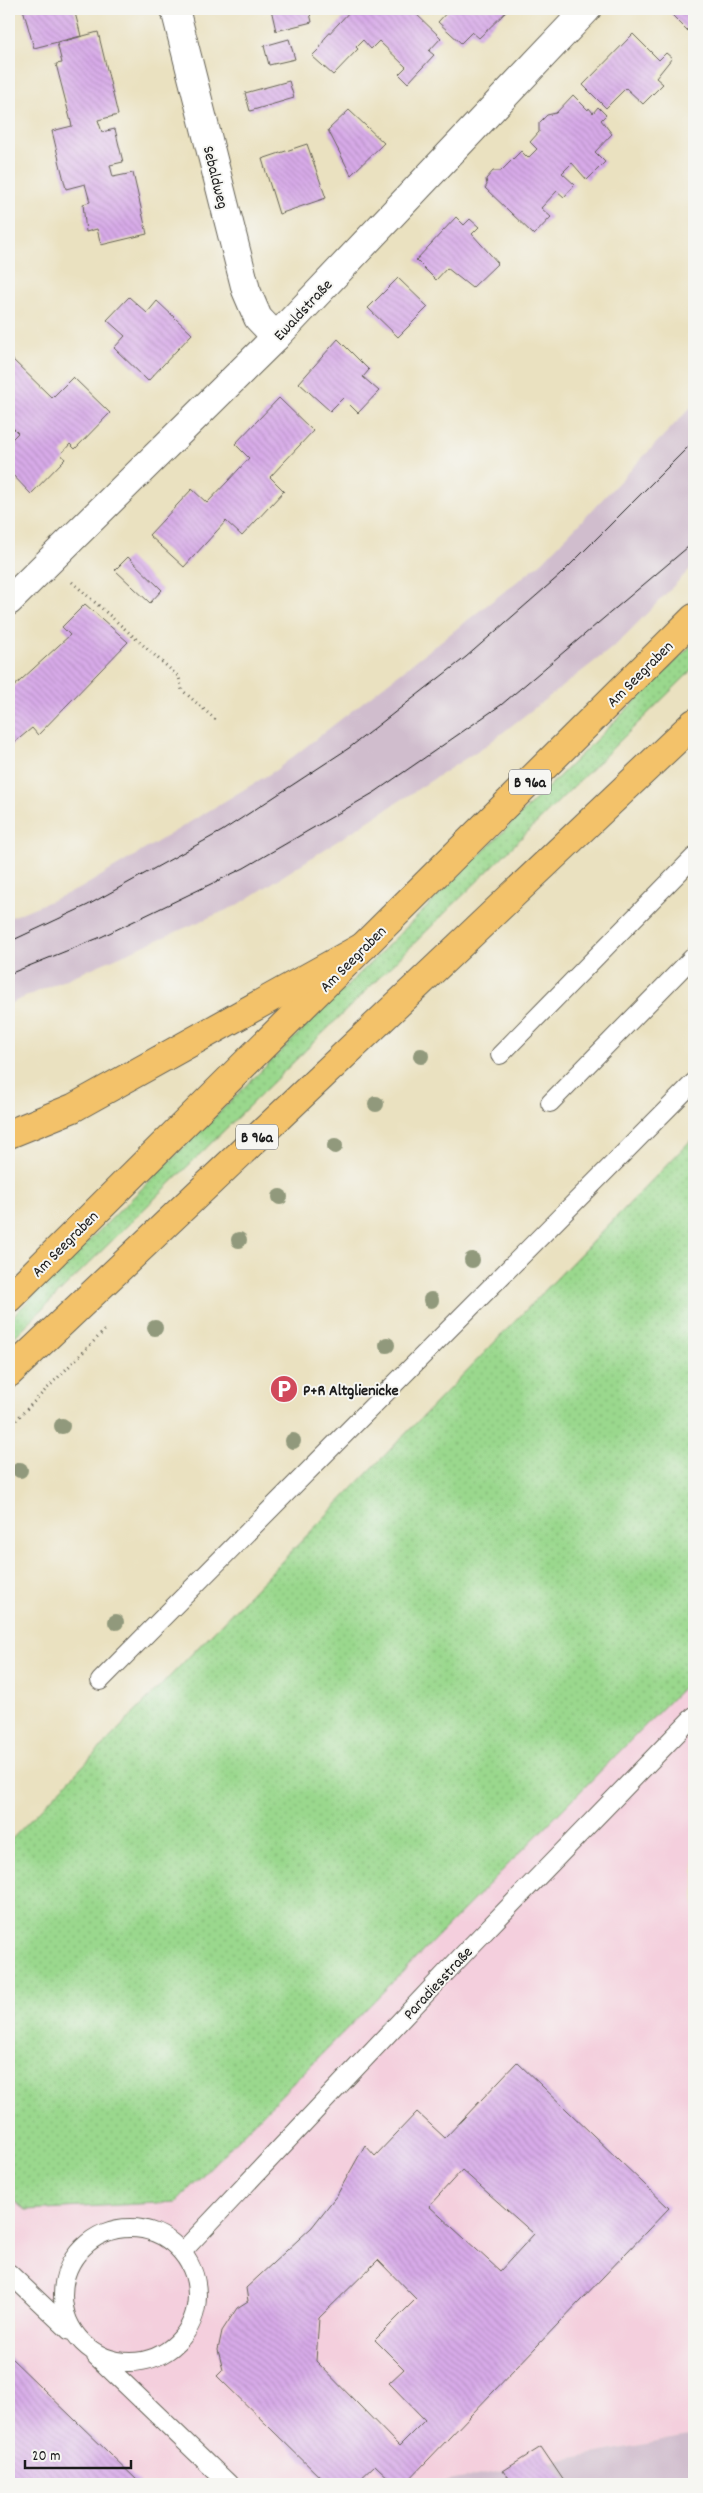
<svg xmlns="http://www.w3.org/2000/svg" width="703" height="2493" viewBox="0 0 703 2493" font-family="Dekko,sans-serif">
  <defs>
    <pattern id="grass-dots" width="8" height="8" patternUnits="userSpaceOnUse" patternTransform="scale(1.25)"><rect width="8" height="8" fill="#9ad88d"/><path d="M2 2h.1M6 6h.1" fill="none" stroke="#84b979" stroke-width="1.8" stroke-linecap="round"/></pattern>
    <pattern id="building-back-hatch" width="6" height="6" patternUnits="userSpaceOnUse" patternTransform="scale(1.25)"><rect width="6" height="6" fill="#d7aae8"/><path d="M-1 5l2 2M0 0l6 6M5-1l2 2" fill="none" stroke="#b892c6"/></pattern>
  </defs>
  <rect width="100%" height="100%" fill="#f6f6f2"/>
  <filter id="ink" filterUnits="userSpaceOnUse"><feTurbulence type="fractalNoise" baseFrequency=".02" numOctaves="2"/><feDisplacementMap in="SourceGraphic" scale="10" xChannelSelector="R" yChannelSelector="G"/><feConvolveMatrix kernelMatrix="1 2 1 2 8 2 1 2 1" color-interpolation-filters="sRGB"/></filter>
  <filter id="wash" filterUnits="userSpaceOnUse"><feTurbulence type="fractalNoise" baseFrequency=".0096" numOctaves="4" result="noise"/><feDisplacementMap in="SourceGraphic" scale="20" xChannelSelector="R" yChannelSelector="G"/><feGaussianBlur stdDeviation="1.12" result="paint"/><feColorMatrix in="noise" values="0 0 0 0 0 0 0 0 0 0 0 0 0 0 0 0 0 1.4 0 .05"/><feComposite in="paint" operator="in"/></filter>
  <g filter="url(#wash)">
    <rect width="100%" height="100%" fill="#eae1c0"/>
    <path fill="#f4cfdd" d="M694,1676V2435L433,2484H9V2196L176,2202Z"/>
    <path fill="#d0bdcd" d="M694,404V565L617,644L488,744L238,905L9,1004V918L81,888L276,770L542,562Z
      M694,2435V2484H433Z"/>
    <path fill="url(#grass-dots)" stroke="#5b7a54" d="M694,643V668L9,1342V1320Z
      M694,1137V1676L176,2202L26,2210L9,2196V1842Z"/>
    <g id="blocks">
      <path fill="url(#building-back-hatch)" fill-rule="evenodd" d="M23,9H74L81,36L34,48Z
        M271,9H309L312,22L276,31Z
        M352,9H411L441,38L429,51L434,55L408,83L399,74L406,67L379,41L371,49L363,40L356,47L358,49L333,75L312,56L320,48L325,38Z
        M450,9H509L479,38L472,32L461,43L438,22Z
        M666,9H694V37Z
        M98,32L118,115L98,120L102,132L115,129L123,162L110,165L113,177L133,173L147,234L101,245L97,229L86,232L83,204L90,202L85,184L66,189L52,131L72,126L56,64L62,63L57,43Z
        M633,34L659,60L666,53L672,58L656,78L663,84L643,104L626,88L606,108L583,85Z
        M289,39L295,59L269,65L264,46Z
        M289,81L294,98L250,111L245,93Z
        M573,95L588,110L589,108L593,113L598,107L606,115L601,120L612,134L595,152L605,162L587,180L572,163L562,173L575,185L564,197L557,191L541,208L551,217L534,235L485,188L487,185L486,179L493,171H501L521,151L528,158L537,149L530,142L539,132V123L547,115L556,113Z
        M349,110L384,143L351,175L328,130Z
        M307,144L326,198L279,214L262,159Z
        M456,217L464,225L470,219L479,227L472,234L498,263L472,288L447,268L436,280L416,260Z
        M398,278L428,307L398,337L368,308Z
        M129,297L147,313L157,301L192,334L148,381L114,348L125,336L107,320Z
        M338,339L369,370L363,377L379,391L358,413L343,398L330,411L299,383Z
        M9,356L52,398L73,377L110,413L75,449L70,444L61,454L65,459L31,494L9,471V442L18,433L9,424Z
        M279,398L313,431L270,477L284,491L242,536L226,521L184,567L149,535L192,489L207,503L228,481L249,458L235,444Z
        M128,557L162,590L150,603L115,570Z
        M85,604L128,642L38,735L32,728L9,747V691L70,635L62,627Z
        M517,2062L669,2208L405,2484H395L375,2465L355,2484H327L217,2376L223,2370L218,2350L222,2331L237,2308L248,2301L246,2288L312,2227L337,2195L365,2145L375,2156L417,2112L445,2138ZM462,2170L534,2234L500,2271L429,2206ZM378,2260L416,2299L375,2340L404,2369L389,2383L425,2420L399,2446L316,2361L319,2318Z
        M9,2356L141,2484H9Z
        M541,2447L566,2484H512L503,2471Z"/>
    </g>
  </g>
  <g filter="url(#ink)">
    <use href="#blocks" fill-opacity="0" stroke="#646155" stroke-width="1"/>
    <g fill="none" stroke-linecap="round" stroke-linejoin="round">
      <defs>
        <path id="service" d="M500,1055L694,857
          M550,1103L694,956
          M100,1681L694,1082
          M63 2295a67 67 0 1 1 134 0a67 67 0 1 1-134 0Z
          M182,2252L472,1945L694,1716
          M9,2273L70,2331
          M96,2356L229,2484"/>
        <path id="minor" d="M175,9L246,290L258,318L276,337"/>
        <path id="tertiary" d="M9,601L276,337L587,9"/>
        <path id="primary" d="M9,1298L694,618
          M9,1373L694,723"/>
        <path id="motorway" d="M9,1134L73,1108L364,946"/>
      </defs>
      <use href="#service" stroke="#646155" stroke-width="20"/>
      <use href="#minor" stroke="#646155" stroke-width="30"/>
      <use href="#tertiary" stroke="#646155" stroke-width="30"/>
      <use href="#primary" stroke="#646155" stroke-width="30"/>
      <use href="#motorway" stroke="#646155" stroke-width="30"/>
      <path stroke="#646155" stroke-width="3" stroke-dasharray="1 4" stroke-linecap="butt" d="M72,582L179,677L182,690L217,721
        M9,1427L105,1330"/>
      <use href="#service" stroke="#fff" stroke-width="18"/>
      <use href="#minor" stroke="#fff" stroke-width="28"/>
      <use href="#tertiary" stroke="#fff" stroke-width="28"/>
      <use href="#primary" stroke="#f3c26a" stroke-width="28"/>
      <use href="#motorway" stroke="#f3c26a" stroke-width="28"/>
      <path stroke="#1c1c1c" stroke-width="1" d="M9,942L88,905L222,831L349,748L466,657L560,575L694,441
        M9,974L101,937L244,868L375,792L501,705L694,542"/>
    </g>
    <g fill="#91997c">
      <circle cx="421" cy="1056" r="8"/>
      <circle cx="376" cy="1104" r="8"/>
      <circle cx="335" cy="1146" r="8"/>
      <circle cx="280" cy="1197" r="8"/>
      <circle cx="239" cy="1240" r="8"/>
      <circle cx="472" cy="1260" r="8"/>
      <circle cx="431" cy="1300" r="8"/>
      <circle cx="155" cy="1328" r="8"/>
      <circle cx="387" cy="1345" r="8"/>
      <circle cx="62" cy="1426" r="8"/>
      <circle cx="293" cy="1441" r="8"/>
      <circle cx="20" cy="1470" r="8"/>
      <circle cx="116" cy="1622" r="8"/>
    </g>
  </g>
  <defs>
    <symbol id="parking-disc" viewBox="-11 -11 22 22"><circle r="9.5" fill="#d1495b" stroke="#f6f6f2"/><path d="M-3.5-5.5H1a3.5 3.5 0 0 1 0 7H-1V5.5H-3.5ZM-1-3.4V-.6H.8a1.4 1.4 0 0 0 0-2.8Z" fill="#fff"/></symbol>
  </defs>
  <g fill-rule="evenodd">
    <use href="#parking-disc" x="268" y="1373" width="32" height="32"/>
  </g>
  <g text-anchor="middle" stroke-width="4" stroke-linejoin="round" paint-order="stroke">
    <g fill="#f6f6f2" stroke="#5d5d5c" stroke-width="1">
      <rect x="509" y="769.5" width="42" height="25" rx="4"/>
      <rect x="236" y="1124.5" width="42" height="25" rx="4"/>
    </g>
    <g font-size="15" font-weight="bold" fill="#1c1c1c">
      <text x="530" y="787">B 96a</text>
      <text x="257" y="1142">B 96a</text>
    </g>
    <g font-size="16" fill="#1c1c1c" stroke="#f6f6f2">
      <text transform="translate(217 177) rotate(76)" y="6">Sebaldweg</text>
      <text transform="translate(302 309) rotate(-47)" y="6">Ewaldstraße</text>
      <text transform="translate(639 673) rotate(-45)" y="6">Am Seegraben</text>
      <text transform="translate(352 958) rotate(-45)" y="6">Am Seegraben</text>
      <text transform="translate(64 1243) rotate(-45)" y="6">Am Seegraben</text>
      <text transform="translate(437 1982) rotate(-47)" y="6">Paradiesstraße</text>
    </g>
    <g font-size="16" font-weight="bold" fill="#1c1c1c" stroke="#f6f6f2" text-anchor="start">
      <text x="303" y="1395">P+R Altglienicke</text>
    </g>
  </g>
  <rect width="703" height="2493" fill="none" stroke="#f6f6f2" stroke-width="30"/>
  <path d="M25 2460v8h106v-8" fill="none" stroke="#1c1c1c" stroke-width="2.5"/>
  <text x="32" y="2460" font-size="15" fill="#1c1c1c" stroke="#f6f6f2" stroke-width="4" paint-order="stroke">20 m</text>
</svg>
